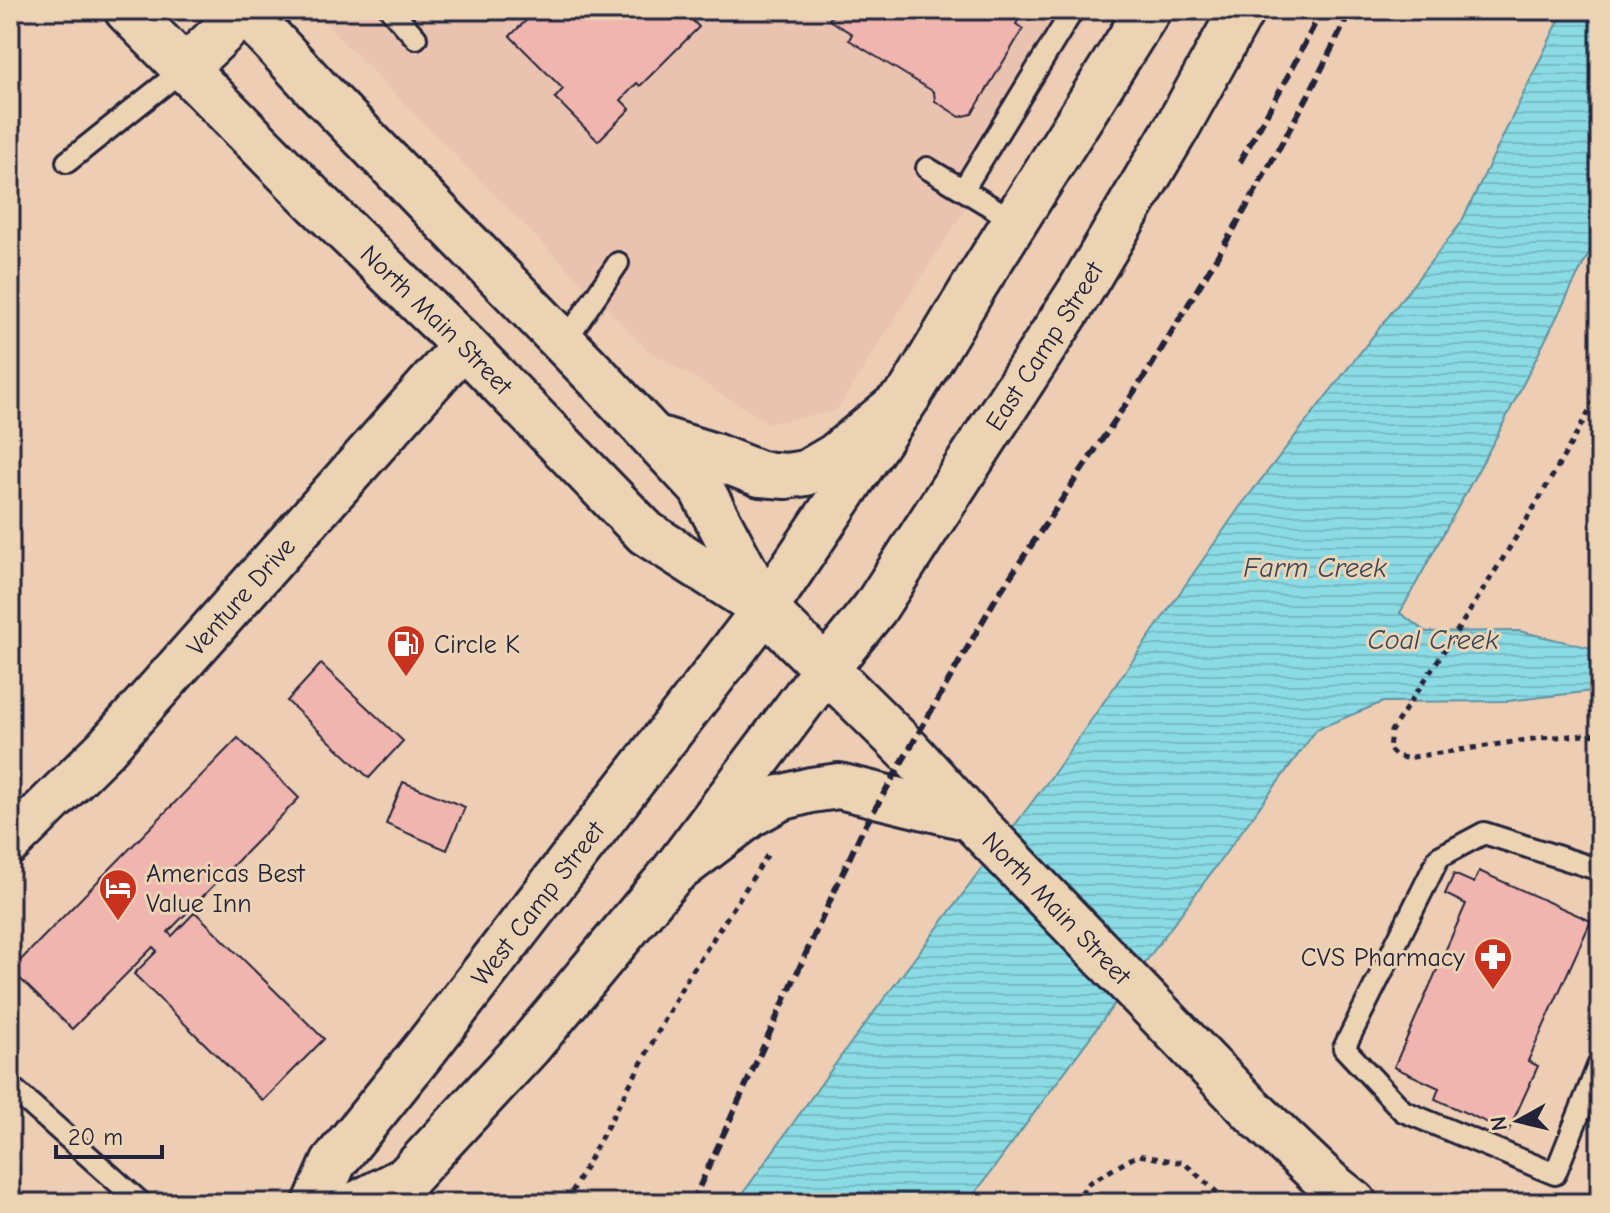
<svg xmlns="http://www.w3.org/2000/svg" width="1610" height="1213" viewBox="0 0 1610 1213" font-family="'Comic Neue',sans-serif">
  <defs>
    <pattern id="water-rules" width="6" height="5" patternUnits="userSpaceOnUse" patternTransform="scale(2)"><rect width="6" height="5" fill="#8adbe4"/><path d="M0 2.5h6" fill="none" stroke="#77bcc4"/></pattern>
  </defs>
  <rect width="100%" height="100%" fill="#edcdb3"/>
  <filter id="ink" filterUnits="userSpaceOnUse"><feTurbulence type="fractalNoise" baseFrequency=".0125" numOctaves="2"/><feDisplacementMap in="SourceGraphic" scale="16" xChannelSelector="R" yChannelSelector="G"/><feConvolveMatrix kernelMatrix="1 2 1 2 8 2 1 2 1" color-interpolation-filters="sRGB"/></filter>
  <g filter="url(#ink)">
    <path fill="#eac3b0" d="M316,10H1092L836,411L769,423L648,350L314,12Z"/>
    <path fill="url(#water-rules)" stroke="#6091a0" stroke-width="2" d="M1564,10H1600V231L1498,434L1400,613L1426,632L1519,631L1600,650V690L1509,701L1383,702L1317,729L968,1203H736L841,1056L1057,769L1239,508L1461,223Z"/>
    <path fill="#f0b5af" stroke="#22223b" stroke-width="2" d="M537,10H682L699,27L640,86L637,83L621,100L630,109L598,141L555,98L563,89L510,36Z
      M835,10H1024L1016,24L1023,29L972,114L960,117L935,101L934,92L849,40L852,34L829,20Z
      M321,664L403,741L369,778L287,701Z
      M238,738L299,798L168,932L172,936L195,912L324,1039L263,1101L134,974L157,951L153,947L72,1029L11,970Z
      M403,782L465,807L447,850L386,824Z
      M1479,871L1591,921L1528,1061L1538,1066L1508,1132L1435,1099L1439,1088L1394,1067L1466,904L1445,894L1454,874L1474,883Z"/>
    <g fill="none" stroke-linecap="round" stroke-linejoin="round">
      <defs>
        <path id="lane" d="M391,10L416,38
          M67,162L185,68
          M927,168L1015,221
          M963,190L1073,10
          M564,343L618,263
          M1600,870L1484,833L1439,857L1344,1048L1403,1111L1555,1174L1600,1061
          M10,1086L141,1203"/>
        <g id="street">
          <path id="s1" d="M10,843L106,748L464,345"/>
        </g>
        <g id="secondary">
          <path d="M185,68L246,10"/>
          <path id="s2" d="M316,1203L334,1162L425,1049L765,609L909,395L975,285L1148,10"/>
          <path id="s3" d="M359,1203L407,1178L530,1045L672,874L826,669L875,608L1079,293L1179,124L1242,10"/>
        </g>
        <g id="primary">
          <path id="s4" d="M127,10L317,203L464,345L646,533L765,609L909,751L970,818L1251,1109L1330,1184L1354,1203"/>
          <path d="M244,10L315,87L600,380L701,488L765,609"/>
          <path d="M656,438L714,456L760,474L786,476L806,473L835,456L909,395"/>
          <path d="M672,874L751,814L780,798L811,790L839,786L970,818"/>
        </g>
      </defs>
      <use href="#lane" stroke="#22223b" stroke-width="26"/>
      <use href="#street" stroke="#22223b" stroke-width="48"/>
      <use href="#secondary" stroke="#22223b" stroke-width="50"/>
      <use href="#primary" stroke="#22223b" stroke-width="50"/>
      <path stroke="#22223b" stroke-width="5" stroke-dasharray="6 6" stroke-linecap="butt" d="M1600,390C1538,508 1465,620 1391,731L1389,749L1396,756L1406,758L1540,738L1600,734
        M566,1203L684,984L770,851
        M1073,1203L1089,1183L1138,1155L1184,1163L1229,1203"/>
      <use href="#lane" stroke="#ecd3b4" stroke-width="20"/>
      <use href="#street" stroke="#ecd3b4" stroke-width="42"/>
      <use href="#secondary" stroke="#ecd3b4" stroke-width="44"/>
      <use href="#primary" stroke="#ecd3b4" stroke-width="44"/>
      <path stroke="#22223b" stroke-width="6" stroke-dasharray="12 6" stroke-linecap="butt" d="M1240,162L1289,74L1322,10
        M692,1203L860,835L996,598L1150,368L1238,222L1309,94L1351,10"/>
    </g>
  </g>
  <defs>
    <symbol id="fuel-pin" viewBox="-11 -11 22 30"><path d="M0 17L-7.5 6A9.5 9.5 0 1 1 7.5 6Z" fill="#c8321e" stroke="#ecd3b4"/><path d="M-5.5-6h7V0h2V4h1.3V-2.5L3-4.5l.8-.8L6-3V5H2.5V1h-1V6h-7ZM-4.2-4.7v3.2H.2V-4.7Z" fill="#fff"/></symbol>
    <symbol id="hotel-pin" viewBox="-11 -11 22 30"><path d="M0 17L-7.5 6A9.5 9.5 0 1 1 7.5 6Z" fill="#c8321e" stroke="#ecd3b4"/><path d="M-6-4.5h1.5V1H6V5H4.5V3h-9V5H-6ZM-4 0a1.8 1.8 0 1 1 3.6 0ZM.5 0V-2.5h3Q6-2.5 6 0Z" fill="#fff"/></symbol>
    <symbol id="pharmacy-pin" viewBox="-11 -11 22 30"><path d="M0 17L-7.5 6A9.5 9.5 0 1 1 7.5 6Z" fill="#c8321e" stroke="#ecd3b4"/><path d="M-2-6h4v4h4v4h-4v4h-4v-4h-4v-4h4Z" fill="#fff"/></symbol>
  </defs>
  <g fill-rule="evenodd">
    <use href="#fuel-pin" x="384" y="622" width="44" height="60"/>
    <use href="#hotel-pin" x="96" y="866" width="44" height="60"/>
    <use href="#pharmacy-pin" x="1471" y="935" width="44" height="60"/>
  </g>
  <g text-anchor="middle" stroke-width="6" stroke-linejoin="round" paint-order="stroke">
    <g font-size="26" fill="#22223b" stroke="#ecd3b4">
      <text dy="9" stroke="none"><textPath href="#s4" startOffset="438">North Main Street</textPath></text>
      <text dy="9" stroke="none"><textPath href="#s3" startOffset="1104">East Camp Street</textPath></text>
      <text dy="9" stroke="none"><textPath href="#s1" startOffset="338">Venture Drive</textPath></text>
      <text dy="9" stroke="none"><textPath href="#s2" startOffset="374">West Camp Street</textPath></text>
      <text dy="9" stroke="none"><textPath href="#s4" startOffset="1296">North Main Street</textPath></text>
    </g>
    <g font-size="26" fill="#22223b" stroke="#ecd3b4" text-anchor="start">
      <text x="434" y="653">Circle K</text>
      <text x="146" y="882">Americas Best<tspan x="146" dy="30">Value Inn</tspan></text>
      <text x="1465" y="966" text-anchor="end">CVS Pharmacy</text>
    </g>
    <g font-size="28" font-style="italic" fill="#37475d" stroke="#ecd3b4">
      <text x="1315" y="577">Farm Creek</text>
      <text x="1433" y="649">Coal Creek</text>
    </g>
  </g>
  <rect width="1610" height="1213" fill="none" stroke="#ecd3b4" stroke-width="40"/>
  <rect x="20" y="20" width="1570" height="1173" fill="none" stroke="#22223b" stroke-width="3" filter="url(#ink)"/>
  <g transform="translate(1518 1121) rotate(262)" stroke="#ecd3b4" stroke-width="6" paint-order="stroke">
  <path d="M0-6L14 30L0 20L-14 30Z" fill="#22223b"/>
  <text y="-12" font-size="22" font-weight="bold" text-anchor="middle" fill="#22223b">N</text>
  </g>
  <path d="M56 1145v12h106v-12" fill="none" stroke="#22223b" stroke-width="4"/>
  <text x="68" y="1145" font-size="24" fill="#22223b" stroke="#ecd3b4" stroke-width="6" paint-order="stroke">20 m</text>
</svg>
